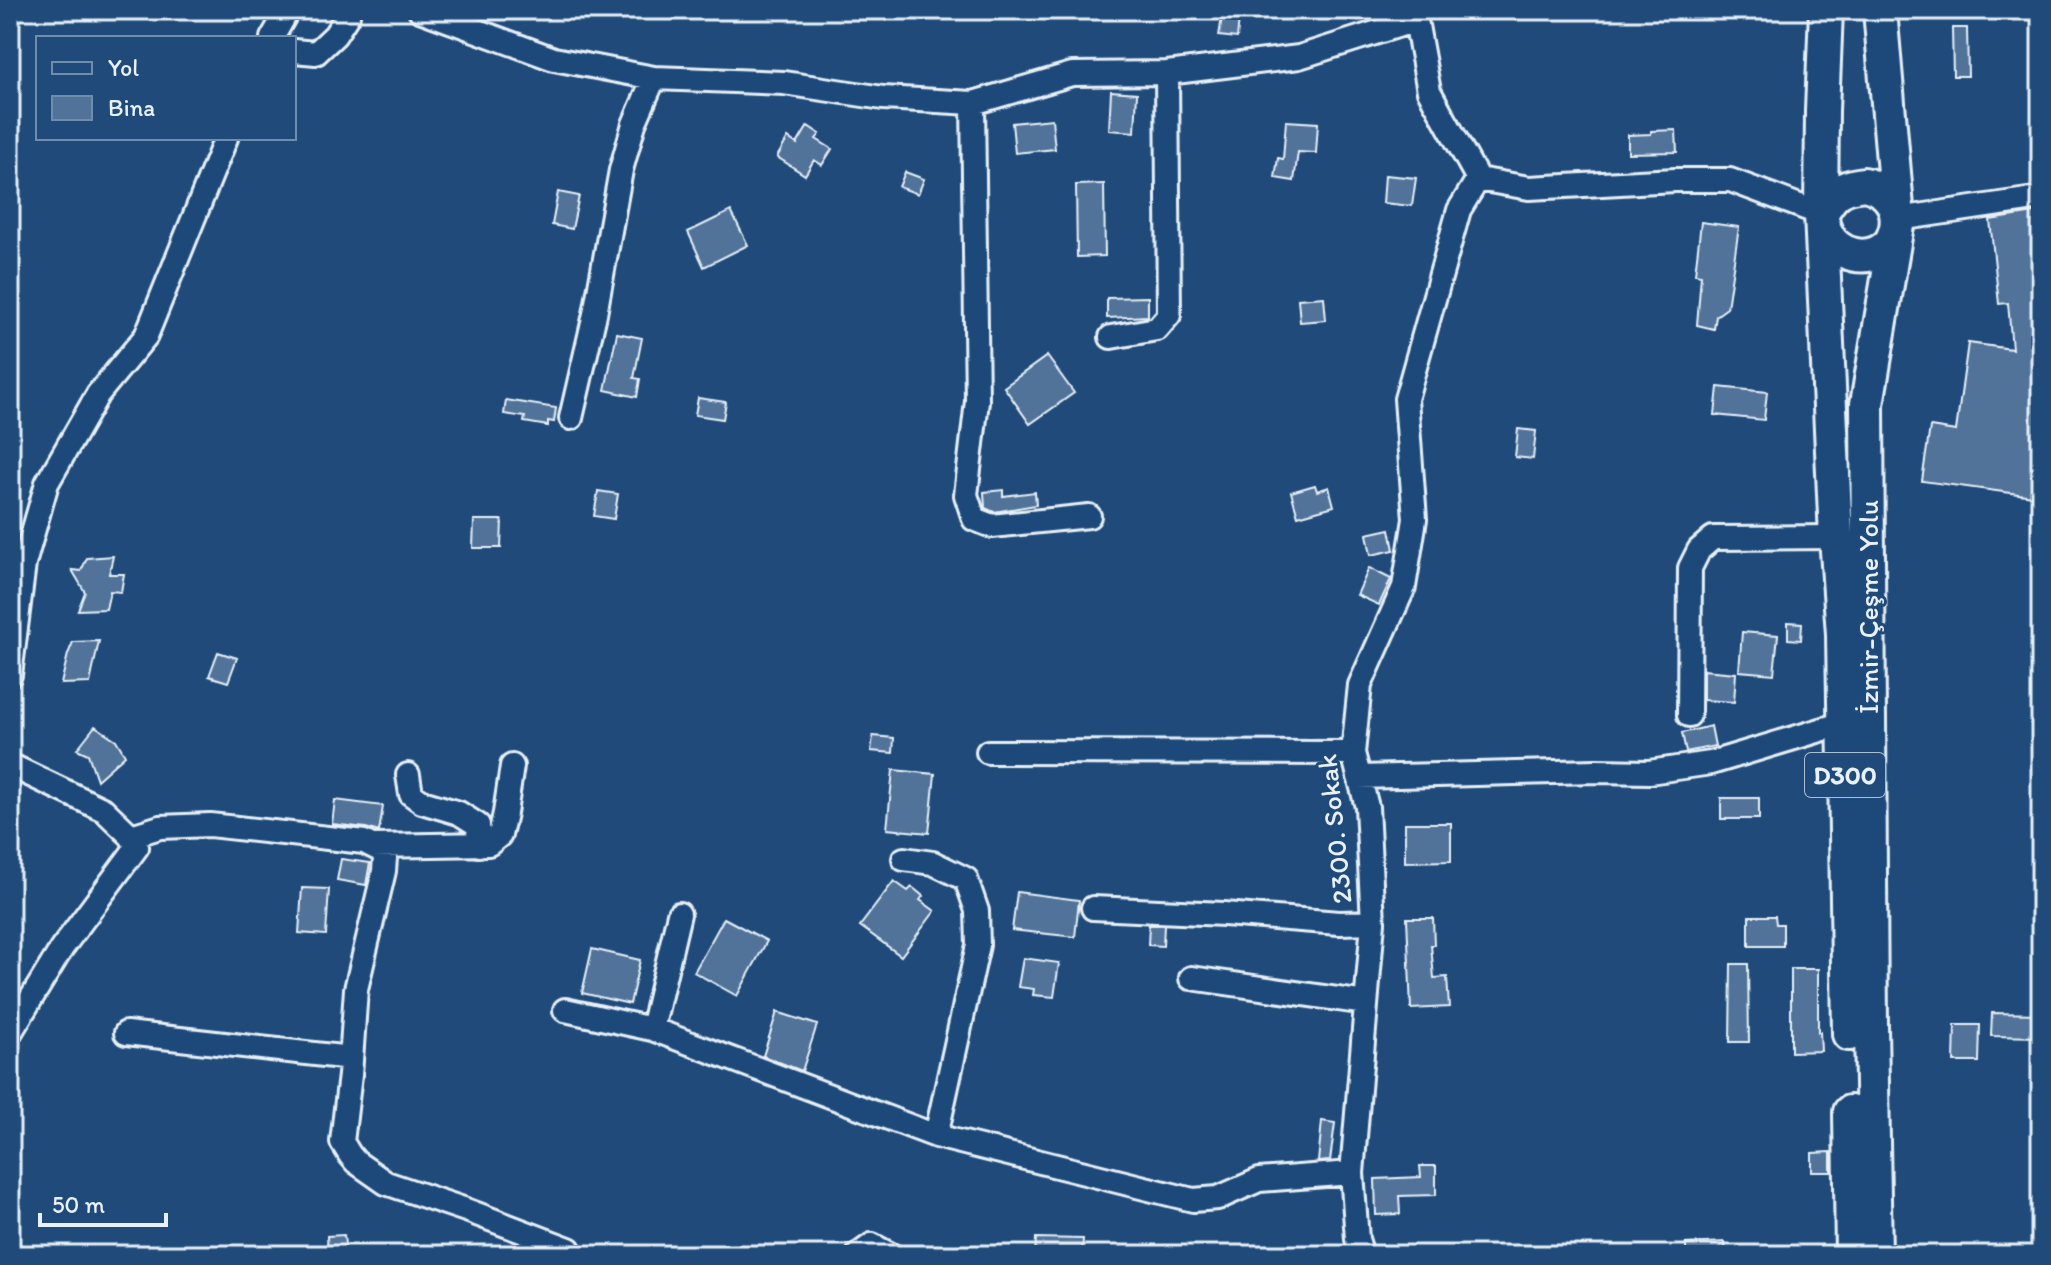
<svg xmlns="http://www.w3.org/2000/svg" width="2051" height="1265" viewBox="0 0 2051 1265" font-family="Itim,sans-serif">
  <rect width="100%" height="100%" fill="#1f4a7a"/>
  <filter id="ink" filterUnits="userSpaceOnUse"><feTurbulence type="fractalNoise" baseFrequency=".0125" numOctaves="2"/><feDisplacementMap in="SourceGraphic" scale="16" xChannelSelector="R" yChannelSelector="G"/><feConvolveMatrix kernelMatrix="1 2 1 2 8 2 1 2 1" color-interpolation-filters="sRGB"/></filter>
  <g filter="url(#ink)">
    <path fill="#517399" stroke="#e8f1f8" stroke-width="2" d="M1223,10H1240L1237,38L1219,36Z
      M1952,28H1967L1968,76H1953Z
      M1111,91L1137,93L1135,132L1109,130Z
      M1052,119L1055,149L1015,153L1012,123Z
      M1286,121L1318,123L1316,153L1298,152L1294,181L1275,178L1278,158L1283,159Z
      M808,126L820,134L816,139L832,149L822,165L814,160L805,175L777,157L788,138L797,144Z
      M1676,130L1677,152L1628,153V135L1651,134V131Z
      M905,172L924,179L918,194L899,187Z
      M1385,175L1416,178L1412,206L1383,203Z
      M1104,184L1105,256L1077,257L1076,185Z
      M558,192L579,196L572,229L552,225Z
      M731,211L748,245L704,267L688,232Z
      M2041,212V497L1922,481L1930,427L1956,431L1968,343L2012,349L2008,303L1999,304L1990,220Z
      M1701,222L1739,227L1727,308L1716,316L1714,329L1697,325L1701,275L1695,274Z
      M1148,297V316L1107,318V298Z
      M1324,297L1326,320L1300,322L1298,299Z
      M617,333L642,338L634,378L640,379L637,397L605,390Z
      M1047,356L1074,393L1030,424L1004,387Z
      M1718,387L1767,392L1764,420L1715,415Z
      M698,398L726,402L723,419L695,415Z
      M506,400L556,408L554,422L548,421V426L524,422L525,417L504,414Z
      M1518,429L1536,431L1533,459L1515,457Z
      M1315,485L1317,491L1329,487L1334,506L1298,516L1291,492Z
      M1003,490V496L1035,492L1036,505L994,512L985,508L984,492Z
      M598,491L618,494L614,519L594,516Z
      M474,520H502L501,548H473Z
      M1390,529L1394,550L1371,555L1367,534Z
      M113,556L109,574H124L121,592L110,591L106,609L78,610L85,592L72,570L81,571L87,558Z
      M1369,568L1391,579L1379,605L1357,595Z
      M1788,622L1802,623L1801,640L1788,639Z
      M1742,632L1778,635L1774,674L1739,671Z
      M99,641L90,683L61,684L68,654L73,642Z
      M218,652L237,658L228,682L209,676Z
      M1703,670L1736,673L1734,702L1703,700Z
      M95,726L116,740L125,755L97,780L88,754L77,749Z
      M1711,726L1715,746L1686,752L1682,733Z
      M873,736L894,738L893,753L871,751Z
      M893,770L935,774L929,833L887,829Z
      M1721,798H1759V819H1721Z
      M335,800L383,806L379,832L366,828L332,824Z
      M1405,823H1451V861L1405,862Z
      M341,859L370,863L366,885L337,880Z
      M894,881L908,891L912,887L923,896L920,900L935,911L901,956L860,926Z
      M302,888L329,889L326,935L299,933Z
      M1017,892L1079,900L1075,937L1012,930Z
      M1749,916H1775L1776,924H1783V946H1749Z
      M724,918L767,941L737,996L694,972Z
      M1407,918H1433L1434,945H1431L1434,978L1447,977L1449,1007L1411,1009Z
      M1149,925H1164L1163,946L1148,945Z
      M592,949L640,960L630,1004L582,993Z
      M1023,958L1059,963L1054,997L1033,995L1034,989L1018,987Z
      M1731,964H1748L1749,1042H1730Z
      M1791,969H1818V1032H1820L1821,1051L1791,1052Z
      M777,1012L817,1025L802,1071L763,1056Z
      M1992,1013L2041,1014V1037L1991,1036Z
      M1955,1025H1980L1979,1062H1954Z
      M1322,1121L1335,1123L1330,1161L1318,1162Z
      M1831,1152V1172H1812V1153Z
      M1420,1166H1436V1195L1399,1196L1400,1214L1376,1215L1375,1179L1421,1177Z
      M344,1235L346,1255H328L327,1236Z
      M1036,1238L1083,1239L1082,1255H1035Z
      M1725,1242L1726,1255H1686V1244Z"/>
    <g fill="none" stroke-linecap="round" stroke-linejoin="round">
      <defs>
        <path id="minor" d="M420,10L554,59L654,78L784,83L883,98L973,103L1072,74L1167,73L1299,57L1416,20
          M1418,10L1416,20L1429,91L1478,179L1529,188L1675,180H1730L1821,214
          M272,38L288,10
          M294,51L316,53L335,35L348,15L347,10
          M973,103L977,401L966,495L974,519L992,526L1089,516
          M1898,219L2041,198
          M1111,337L1157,329L1169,315L1167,73
          M571,418L595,314L621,170L634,124L654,78
          M10,675L24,564L47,483L98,394L146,336L226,138
          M1689,715L1690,568L1699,550L1713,538L1836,537
          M988,752L1353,753
          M10,765L104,810L131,836L137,847L62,948L10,1033
          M408,775L411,794L422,802L459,813L478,825L479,845
          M1359,777L1596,771L1649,772L1711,763L1844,723
          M131,836L160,827L210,825L364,842L382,851L385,858L384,871L356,989L350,1075L342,1142L350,1155L356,1162L386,1183L466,1210L569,1249
          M374,846L489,844L500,835L505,813L512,766
          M904,859L933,863L966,879L977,911L978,945L936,1136
          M1093,908L1224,914L1339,923L1373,922
          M1191,978L1366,1003
          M565,1010L652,1029L936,1136L1193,1200L1218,1198L1259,1180L1352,1173
          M652,1029L679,914
          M126,1033L351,1058
          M858,1255L872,1245L891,1255
          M1362,1255L1357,1239L1352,1173L1373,922L1367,807L1353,753L1360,685L1404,587L1415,519L1406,399L1459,210L1478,179"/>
        <path id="highway" d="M1826,10L1822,111L1821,214L1836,537L1843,634L1849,1034
          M1864,184C1887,189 1900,205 1896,228C1894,235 1893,240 1888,245C1869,264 1836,256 1826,232C1823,227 1823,220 1821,214C1833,193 1840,187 1864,184Z
          M1850,1112L1852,1255
          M1875,1255L1871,1027L1867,404L1898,219L1880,10"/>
      </defs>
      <use href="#minor" stroke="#e8f1f8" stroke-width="28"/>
      <use href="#highway" stroke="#e8f1f8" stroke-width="38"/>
      <use href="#minor" stroke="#1f4a7a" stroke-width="22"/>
      <use href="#highway" stroke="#1f4a7a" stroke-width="32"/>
    </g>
  </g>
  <g text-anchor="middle" stroke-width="6" stroke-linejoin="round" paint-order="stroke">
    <rect fill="#1f4a7a" stroke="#acbfd2" stroke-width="2" x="1805" y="753" width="80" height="44" rx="6"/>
    <g font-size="26" font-weight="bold" fill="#e8f1f8">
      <text x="1845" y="784">D300</text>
    </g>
    <g font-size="28" fill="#e8f1f8" stroke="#1f4a7a">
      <text transform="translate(1868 607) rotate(-90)" y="10">İzmir-Çeşme Yolu</text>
      <text transform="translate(1334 829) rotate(-96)" y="10">2300. Sokak</text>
    </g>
  </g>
  <rect width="2051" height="1265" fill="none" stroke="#1f4a7a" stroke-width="40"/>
  <rect x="20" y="20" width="2011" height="1225" fill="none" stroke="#e8f1f8" stroke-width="3" filter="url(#ink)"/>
  <rect x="36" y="36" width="260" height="104" fill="#1f4a7a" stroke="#6f8dac" stroke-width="2"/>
  <rect x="52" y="62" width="40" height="12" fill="#1f4a7a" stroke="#6f8dac" stroke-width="2"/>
  <text x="108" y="76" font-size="24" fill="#e8f1f8">Yol</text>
  <rect x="52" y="96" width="40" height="24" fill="#517399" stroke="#6f8dac" stroke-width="2"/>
  <text x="108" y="116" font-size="24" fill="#e8f1f8">Bina</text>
  <path d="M40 1213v12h126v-12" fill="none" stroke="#e8f1f8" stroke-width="4"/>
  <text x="52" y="1213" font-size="24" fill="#e8f1f8" stroke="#1f4a7a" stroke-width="6" paint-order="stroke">50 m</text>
</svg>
